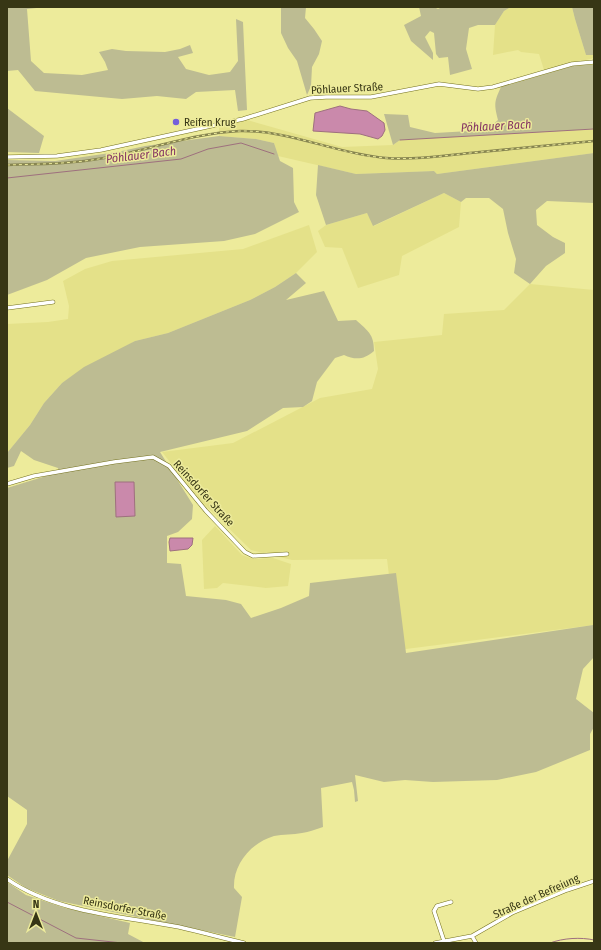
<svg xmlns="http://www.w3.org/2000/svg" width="601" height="950" viewBox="0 0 601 950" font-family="'Fira Sans Condensed',sans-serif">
  <rect width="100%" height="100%" fill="#edeb9b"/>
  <path fill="#e4e189" d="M511,7H572L575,19L586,55H594V58L544,70L539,54L521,52L518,50L493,55L495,25L504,11Z
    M247,120L342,147L393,145L400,140L594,129V153L437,174L434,171L356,174L278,156L274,143L256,139L219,136V127Z
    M444,193L461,202L459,227L402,256L399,275L358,288L342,248L325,247L318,231L326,225L367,213L374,226Z
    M309,225L317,252L296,273L275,287L250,300L168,333L135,341L62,383L44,403L30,425L7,453V324L48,322L68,319L69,306L63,281L85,269L112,261L243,249Z
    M530,284L594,290V625L398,650L387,559L292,560L251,550L202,502L162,452L233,443L320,398L372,389L378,369L374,342L442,335L444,314L504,310Z
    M215,526L242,555L253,559L273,558L291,564L288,586L266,588L223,583L217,588L204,589L202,540Z"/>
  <path fill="#bdbc92" d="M8,7H46L27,9L31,61L44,73L82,75L108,70L105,62L99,52L112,49L126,51L165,52L180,49L190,45L193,53L178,57L186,69L209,75L230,72L238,61L236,19L243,22L247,110L238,111L235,90L196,92L186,99L157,96L122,99L35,91L18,70L7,71V8Z
    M281,7H306L305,18L314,29L322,41L319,54L312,67L311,86L307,95L297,61L288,48L281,33Z
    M419,7H434L438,9L442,7H511L504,11L495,25H478L469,28L466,49L472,69L450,75L448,57L439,58L436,54L434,33L430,31L425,37L433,53V60L411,41L404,25L421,16Z
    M572,7H594V55H586L575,19Z
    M586,65H594V129L400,140L393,145L384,114L408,115L410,127L435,133L487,130L498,120C494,104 494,102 501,87L573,66Z
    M7,108L44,136L39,153L7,152Z
    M219,136L256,139L274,143L280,161L293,168L294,202L299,212L255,234L224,241L140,247L86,258L47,280L7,295V160L55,161L117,152L145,146Z
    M594,153V203L547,201L536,210L537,225L553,237L565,243V253L546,266L530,284L514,273L516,259L508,233L503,209L489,198H466L461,202L444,193L373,226L367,213L326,225L316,195L318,165L356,174L434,171L437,174Z
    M296,273L306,283L286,300L324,291L338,321L356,320C368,331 374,334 374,351C364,360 355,360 344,355L335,358L317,382L312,401L303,407L283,408L247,431L160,452L193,505L192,519L178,532L167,536V563L181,564L186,596L226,600L241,604L251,618L281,608L309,596L310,583L396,573L406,653L593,625L594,626V657L583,669L576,699L594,713V727L590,734V750L536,772L497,780L433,782L405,780L384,782L355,775L358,801L355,802L354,790L352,782L321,788L323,827C316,829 309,832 302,833C293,835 283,834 274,836C251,843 233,864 234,888L242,897L235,937L59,901L26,888L7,875V861L27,824V810L7,796V488L59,472L58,468L34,460L21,451L14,466L7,468V453L30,425L44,403L62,383L84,367L135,341L168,333L250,300L275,287Z
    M7,882L26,895L65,908L130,923L128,934L145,943H7Z"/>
  <path fill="#ca89ab" stroke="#9e707e" d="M340,106L351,109L367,111L384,123L385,130L382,136L378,139L360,134L313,131L315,113Z
    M115,482H134L135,516L116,517Z
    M170,538H193L192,545L188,549L170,551L169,542Z"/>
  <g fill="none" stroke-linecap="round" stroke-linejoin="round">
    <path stroke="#9e707e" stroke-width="1" d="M400,140L594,129
      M7,178L181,159L208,149L241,143L274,154
      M7,902L76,938L122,943
      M550,943C563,938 581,937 594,940"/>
    <defs>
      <path id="street" d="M7,157L57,156L101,150L243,119L310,98L326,97H371L439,84L478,89L493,87L572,64L594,62
        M7,308L53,302
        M7,484L34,476L114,462L153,457L169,466L206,511L245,552L253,556L287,554
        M7,879C56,913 122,916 179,927C201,932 223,938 244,943
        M472,936L476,943
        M444,941L434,911L437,906L451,902
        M435,943L472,936L512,913L567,890L594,881"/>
    </defs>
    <use href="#street" stroke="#74711f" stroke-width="4.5"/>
    <use href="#street" stroke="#fff" stroke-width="3.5"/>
    <defs>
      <path id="rail" d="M7,165C39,164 72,164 104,158C149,150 194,133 240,131C290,130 336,154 386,158C414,160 442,156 470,153C512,149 553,145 594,141"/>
    </defs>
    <use href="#rail" stroke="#878550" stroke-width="2.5"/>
    <use href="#rail" stroke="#edeb9b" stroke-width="1" stroke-dasharray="3" stroke-linecap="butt"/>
  </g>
  <circle fill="#7460da" stroke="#edeb9b" stroke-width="1.5" cx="176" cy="122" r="4"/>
  <g text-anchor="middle" stroke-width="3" stroke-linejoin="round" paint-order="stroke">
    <g font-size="11" fill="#373615" stroke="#edeb9b">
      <text transform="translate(347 88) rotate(-3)" y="4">Pöhlauer Straße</text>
      <text transform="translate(204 493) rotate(48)" y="4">Reinsdorfer Straße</text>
      <text transform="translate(536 896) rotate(-24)" y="4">Straße der Befreiung</text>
      <text transform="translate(125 908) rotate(11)" y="4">Reinsdorfer Straße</text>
    </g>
    <g font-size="11" fill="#373615" stroke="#edeb9b" text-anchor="start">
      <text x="184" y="126">Reifen Krug</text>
    </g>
    <g font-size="12" font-style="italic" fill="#843563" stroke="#edeb9b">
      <text transform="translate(496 126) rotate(-3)" y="4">Pöhlauer Bach</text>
      <text transform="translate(141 155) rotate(-7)" y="4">Pöhlauer Bach</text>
    </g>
  </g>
  <rect width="601" height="950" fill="none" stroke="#373615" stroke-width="16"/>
  <g transform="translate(36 914)" stroke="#edeb9b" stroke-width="3" paint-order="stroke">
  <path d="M0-3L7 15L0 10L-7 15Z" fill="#373615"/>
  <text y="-6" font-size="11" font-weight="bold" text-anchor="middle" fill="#373615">N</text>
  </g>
</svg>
